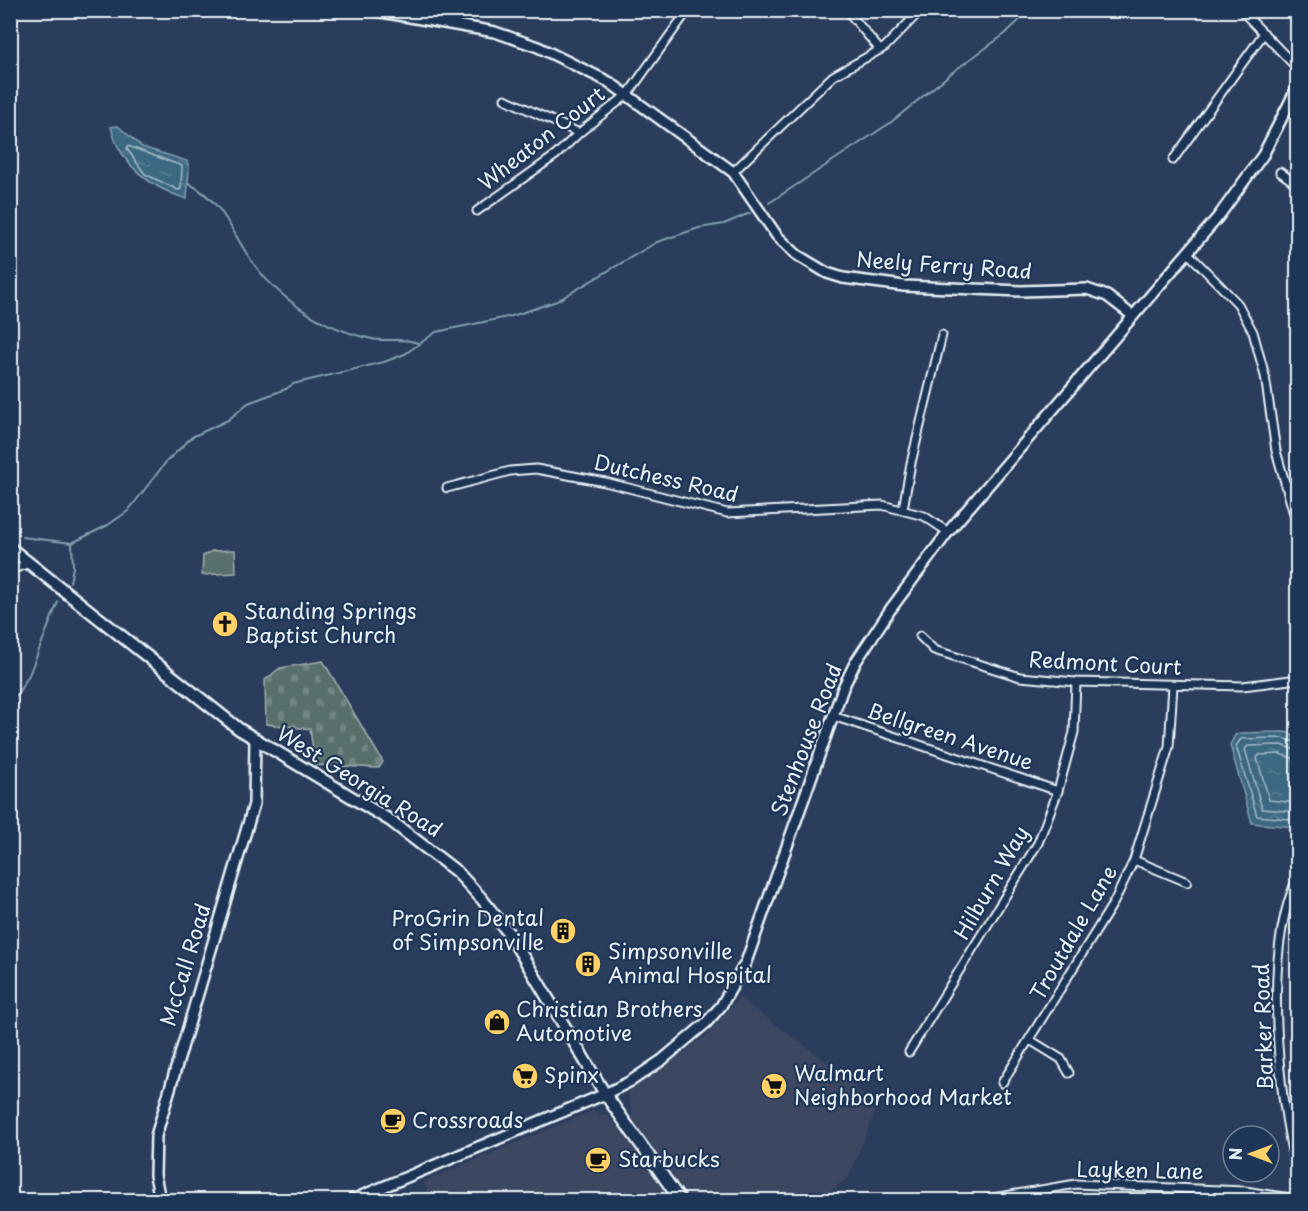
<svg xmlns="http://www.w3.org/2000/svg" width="1308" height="1211" viewBox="0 0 1308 1211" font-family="'Playpen Sans',sans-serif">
  <defs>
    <pattern id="cemetery-stones" width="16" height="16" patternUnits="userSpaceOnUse" patternTransform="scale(1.5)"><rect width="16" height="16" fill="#59706c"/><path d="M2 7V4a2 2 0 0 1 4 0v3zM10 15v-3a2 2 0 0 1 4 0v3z" fill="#718582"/></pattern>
    <pattern id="water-ripples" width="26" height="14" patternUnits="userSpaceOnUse" patternTransform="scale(1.5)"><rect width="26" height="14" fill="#3d6882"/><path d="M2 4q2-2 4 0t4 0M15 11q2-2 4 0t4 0" fill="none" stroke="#597e94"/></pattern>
  </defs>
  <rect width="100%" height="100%" fill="#2b3d5c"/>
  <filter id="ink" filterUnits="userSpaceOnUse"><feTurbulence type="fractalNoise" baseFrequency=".0167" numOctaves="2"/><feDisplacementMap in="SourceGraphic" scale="12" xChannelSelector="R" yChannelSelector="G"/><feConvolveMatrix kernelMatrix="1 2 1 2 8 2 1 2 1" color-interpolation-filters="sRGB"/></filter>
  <g filter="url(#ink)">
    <path fill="#3c4762" d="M739,998L842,1073L876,1110L848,1178L818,1200H690L633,1121L628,1092L707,1035Z
      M592,1111L607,1116L620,1129L671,1200H432L423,1182Z"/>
    <path fill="url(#cemetery-stones)" stroke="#a0b0b2" stroke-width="1.5" d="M323,661L383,762L379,768L315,765L310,729L266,724L265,680L280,668Z"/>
    <path fill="#59706c" stroke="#a0b0b2" stroke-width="1.5" d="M235,550L236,573L202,575L203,556L212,551Z"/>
    <path fill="url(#water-ripples)" stroke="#819fb1" stroke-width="1.5" d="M118,126L142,147L187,161L189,167L187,199C151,188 120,165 111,127Z
      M1283,732L1290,733L1297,741V825L1293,827L1252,823L1230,745L1235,735L1240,733Z"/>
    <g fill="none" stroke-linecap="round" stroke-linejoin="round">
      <path stroke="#a4bac9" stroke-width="1.5" d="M128,146L182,166L181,189L178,190L145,174L127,149Z
        M1298,743L1282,738L1241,739L1236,746L1257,816L1298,820
        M1298,751L1282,745L1248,746L1245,749L1262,809L1298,812
        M1298,760L1280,754L1259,755L1257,758L1269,800L1298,803"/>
      <path stroke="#819fb1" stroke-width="2" d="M188,183C224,202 230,230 251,260C261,275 275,289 289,300C312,319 343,333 372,339C386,342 404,337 418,343
        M769,203L890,123L954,71L1005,34L1030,10
        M22,537L72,543L108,525L128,511L166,462L192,437L228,420L248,403L286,389L293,384L384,362L405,354L436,332L512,316L557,301L657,242L699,228L724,224L750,213
        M70,582L73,567L72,543
        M10,706L29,675L58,602"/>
      <defs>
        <path id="minor" d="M1241,10L1298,69
          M850,14L880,50
          M505,99L579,133
          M1173,160L1264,33
          M733,172L833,76L885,47L921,10
          M1280,172L1298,185
          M477,211L556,155L579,133L628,94L688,10
          M1187,252L1238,304L1253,332L1265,376L1276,451L1298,528
          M1285,486L1298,484
          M447,488L510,471L536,469L605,482L727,513L882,505L924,516L948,532
          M903,509L911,463L942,335
          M10,570L30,563
          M920,636L934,650L1020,677L1076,682L1243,686L1298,679
          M833,716L1058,791
          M1134,860L1187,882
          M1298,877C1261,951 1279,1099 1298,1178
          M1030,1040L1061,1059L1069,1073
          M909,1052L1038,843L1058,791L1074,732L1076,682
          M1002,1083L1114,902L1134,860L1169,747L1173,685
          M981,1200L1076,1184L1245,1191L1290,1198L1298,1196"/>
        <path id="tertiary" d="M370,10L495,32L538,47L609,82L733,172L777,236L797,255L827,273L843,278L904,286L1021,291L1087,289L1107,296L1133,316
          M160,1200L155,1175L156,1136L254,804L255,739
          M352,1200L605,1094L631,1081L662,1060L706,1023L721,1006L746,962L843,688L855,663L890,610L948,532L1218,217L1263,155L1298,86"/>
        <path id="secondary" d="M10,548L239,729L391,821L457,872L482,899L510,935L605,1094L680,1200"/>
      </defs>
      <use href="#minor" stroke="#e8f1f8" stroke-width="11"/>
      <use href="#tertiary" stroke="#e8f1f8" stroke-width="14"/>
      <use href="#secondary" stroke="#e8f1f8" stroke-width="15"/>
      <use href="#minor" stroke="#1d3557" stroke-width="7"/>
      <use href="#tertiary" stroke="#1d3557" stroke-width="9"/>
      <use href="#secondary" stroke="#1d3557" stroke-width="10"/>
    </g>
  </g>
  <defs>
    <symbol id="church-disc" viewBox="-11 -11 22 22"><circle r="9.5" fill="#ffd166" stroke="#1d3557"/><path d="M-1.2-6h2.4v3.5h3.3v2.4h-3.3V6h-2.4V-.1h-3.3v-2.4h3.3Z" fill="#111"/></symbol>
    <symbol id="building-disc" viewBox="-11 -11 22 22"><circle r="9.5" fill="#ffd166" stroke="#1d3557"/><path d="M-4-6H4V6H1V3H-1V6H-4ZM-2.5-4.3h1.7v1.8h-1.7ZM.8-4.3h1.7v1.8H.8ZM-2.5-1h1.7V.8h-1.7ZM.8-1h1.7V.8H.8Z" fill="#111"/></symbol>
    <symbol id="shop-disc" viewBox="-11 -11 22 22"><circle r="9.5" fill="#ffd166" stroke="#1d3557"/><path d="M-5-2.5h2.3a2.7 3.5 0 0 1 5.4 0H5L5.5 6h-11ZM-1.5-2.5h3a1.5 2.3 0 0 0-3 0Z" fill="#111"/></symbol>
    <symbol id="supermarket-disc" viewBox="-11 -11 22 22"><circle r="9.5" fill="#ffd166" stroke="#1d3557"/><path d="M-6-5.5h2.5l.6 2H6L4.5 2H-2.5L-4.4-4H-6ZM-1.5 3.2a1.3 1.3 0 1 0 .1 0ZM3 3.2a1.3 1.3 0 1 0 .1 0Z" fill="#111"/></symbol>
    <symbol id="cafe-disc" viewBox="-11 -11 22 22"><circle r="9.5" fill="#ffd166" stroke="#1d3557"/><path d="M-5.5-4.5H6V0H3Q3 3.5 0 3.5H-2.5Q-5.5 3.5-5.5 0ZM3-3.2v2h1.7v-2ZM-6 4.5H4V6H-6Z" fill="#111"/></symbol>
  </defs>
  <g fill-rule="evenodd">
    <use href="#church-disc" x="210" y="609" width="30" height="30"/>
    <use href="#building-disc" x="548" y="916" width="30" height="30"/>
    <use href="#building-disc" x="573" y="949" width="30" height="30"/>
    <use href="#shop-disc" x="482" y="1007" width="30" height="30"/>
    <use href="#supermarket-disc" x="510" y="1061" width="30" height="30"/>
    <use href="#supermarket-disc" x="759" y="1071" width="30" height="30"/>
    <use href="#cafe-disc" x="378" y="1106" width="30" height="30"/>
    <use href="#cafe-disc" x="583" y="1145" width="30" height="30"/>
  </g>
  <g text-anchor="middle" stroke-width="4.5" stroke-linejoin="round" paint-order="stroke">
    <g font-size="21" fill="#e8f1f8" stroke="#1d3557">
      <text transform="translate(542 139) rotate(-38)" y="7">Wheaton Court</text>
      <text transform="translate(944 266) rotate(4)" y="7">Neely Ferry Road</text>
      <text transform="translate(666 479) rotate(13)" y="7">Dutchess Road</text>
      <text transform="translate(1105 664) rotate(3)" y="7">Redmont Court</text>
      <text transform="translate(950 737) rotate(18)" y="7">Bellgreen Avenue</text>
      <text transform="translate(807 740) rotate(-69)" y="7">Stenhouse Road</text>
      <text transform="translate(359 782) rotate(32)" y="7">West Georgia Road</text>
      <text transform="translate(992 883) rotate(-60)" y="7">Hilburn Way</text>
      <text transform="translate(1074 933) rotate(-60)" y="7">Troutdale Lane</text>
      <text transform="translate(186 965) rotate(-73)" y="7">McCall Road</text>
      <text transform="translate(1264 1027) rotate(-92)" y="7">Barker Road</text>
      <text transform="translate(1140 1171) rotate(1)" y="7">Layken Lane</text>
    </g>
    <g font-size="21" fill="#e8f1f8" stroke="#1d3557" text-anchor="start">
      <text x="244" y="619">Standing Springs<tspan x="244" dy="24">Baptist Church</tspan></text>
      <text x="544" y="926" text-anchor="end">ProGrin Dental<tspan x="544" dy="24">of Simpsonville</tspan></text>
      <text x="608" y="959">Simpsonville<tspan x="608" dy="24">Animal Hospital</tspan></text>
      <text x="516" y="1017">Christian Brothers<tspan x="516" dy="24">Automotive</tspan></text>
      <text x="794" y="1081">Walmart<tspan x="794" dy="24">Neighborhood Market</tspan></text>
      <text x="544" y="1083">Spinx</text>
      <text x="412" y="1128">Crossroads</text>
      <text x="618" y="1167">Starbucks</text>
    </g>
  </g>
  <rect width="1308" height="1211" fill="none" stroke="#1d3557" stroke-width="36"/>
  <rect x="18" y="18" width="1272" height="1175" fill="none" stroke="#e8f1f8" stroke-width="2" filter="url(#ink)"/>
  <g transform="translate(1251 1154) rotate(270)"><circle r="28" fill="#1d3557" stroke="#6e8097" stroke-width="1.5"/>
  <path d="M0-4.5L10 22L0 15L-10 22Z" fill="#ffd166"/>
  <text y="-9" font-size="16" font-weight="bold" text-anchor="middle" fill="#e8f1f8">N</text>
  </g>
</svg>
